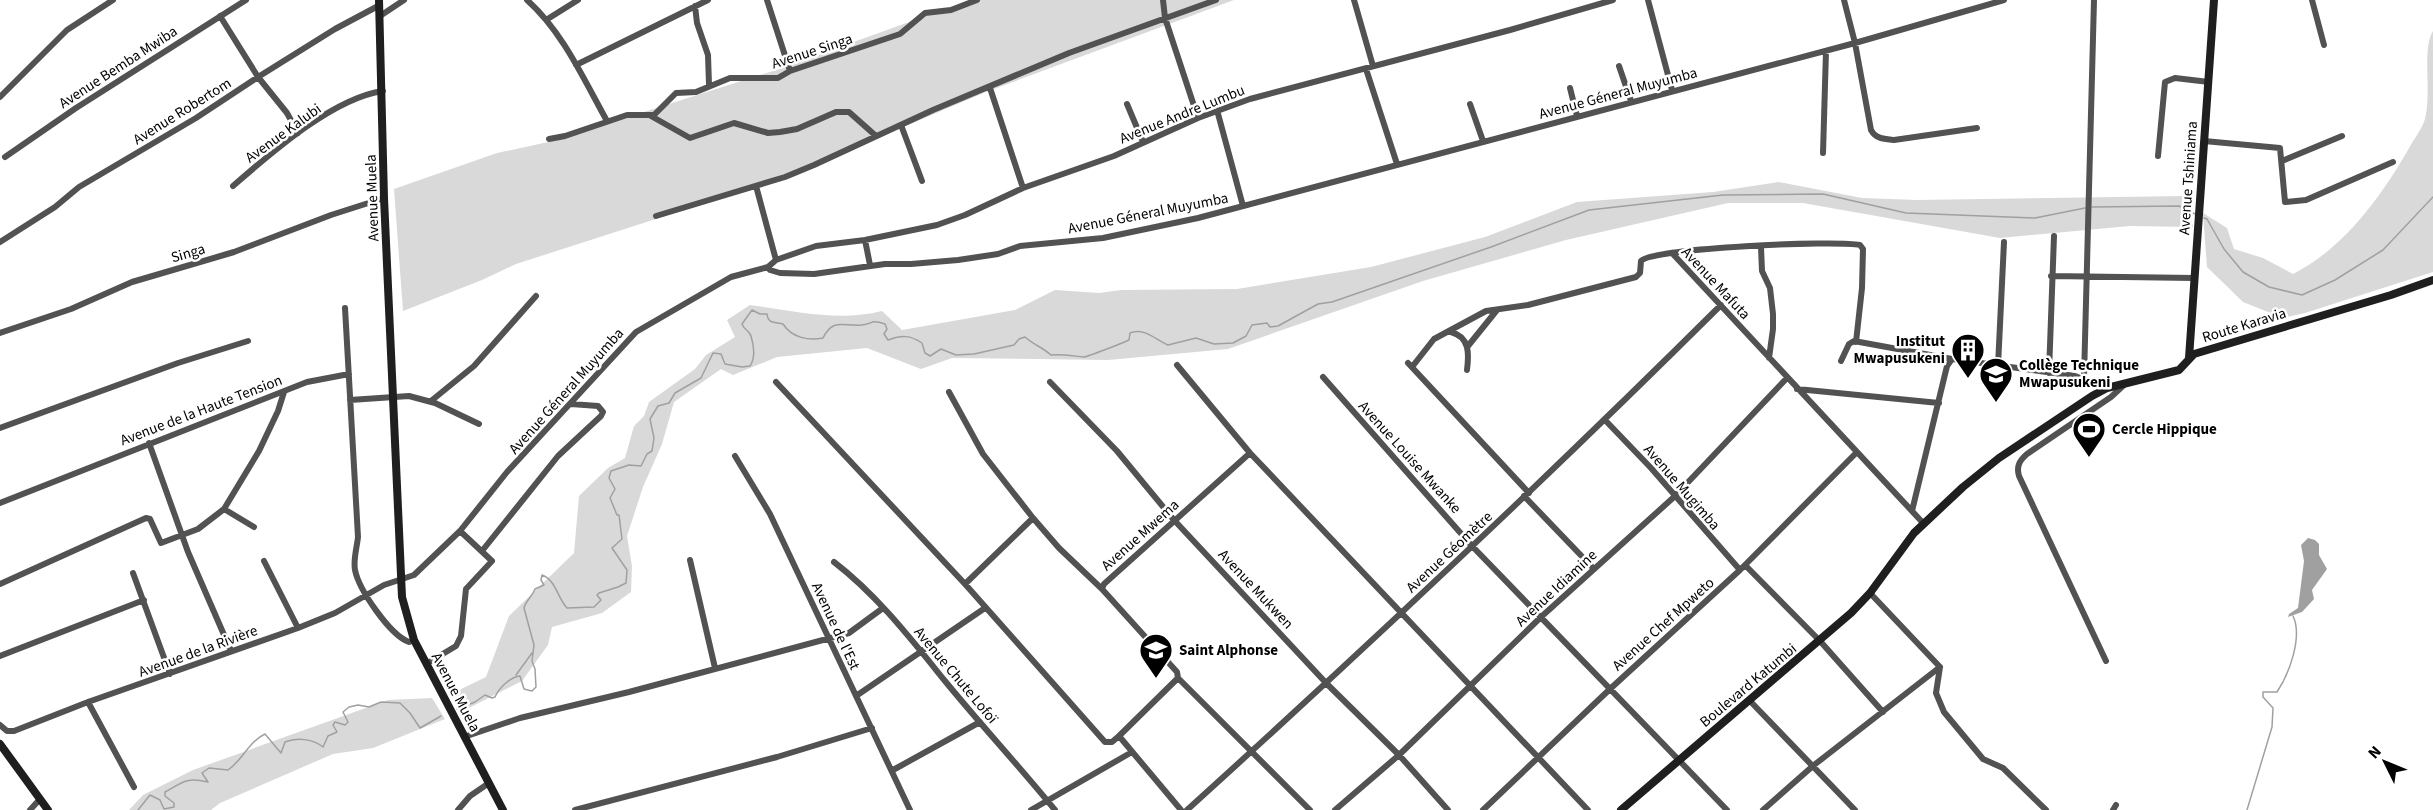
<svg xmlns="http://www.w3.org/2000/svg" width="2433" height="810" viewBox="0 0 2433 810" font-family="'Source Sans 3',sans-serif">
  <rect width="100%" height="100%" fill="#fff"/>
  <path fill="#d9d9d9" d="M970,0H1234L986,92L780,179L516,264L482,280L403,311L394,189L497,153L553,141L779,69Z
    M2433,31V272L2305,313L2283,318L2243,302L2207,267L2203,213L2227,228L2234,249L2263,258L2293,274C2344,248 2380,198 2408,150C2413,141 2420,131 2424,122C2433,95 2421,50 2433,31Z
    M1779,182L1862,198L1917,200L2185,196L2193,227L2130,226L2000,238L1803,203H1728L1566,240L1423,281L1228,349L1108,360L952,358L921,369L867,348L777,357L733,375L721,369L674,402L662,444L643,487L627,536L632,566L631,592L602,613L552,627L548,645L522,681L461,712L451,694L486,677L509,616L574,553L579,496L608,468L625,458L634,426L644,416L649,402L695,369L706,355L735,337L727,320L750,305C793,311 839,322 882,311L902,330L1015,310L1055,290L1099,293L1121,290L1237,289L1371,267L1485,237L1577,202L1713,192Z
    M432,698L445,719L373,748L333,754L220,803L211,810H129L143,795L193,770L388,700Z"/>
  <path fill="#a0a0a0" d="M2308,538L2315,540L2319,544V555L2327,569L2312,590L2314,599L2302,612L2288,617L2289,614L2298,608L2304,561L2301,545Z"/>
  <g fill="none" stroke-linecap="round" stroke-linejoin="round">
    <path stroke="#a0a0a0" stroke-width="1.5" d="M2092,207L2179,206L2197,215
      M2204,218L2207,219L2224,249L2243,272L2269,287L2302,295L2335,280L2383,250L2433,197
      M516,675L532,653
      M457,709L475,702L485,695L492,698L495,697C499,688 510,677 520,676L524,689L532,691L536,687L535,669L532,661L534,645L524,608C526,600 532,597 535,589L544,585L541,580L542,575C556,580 557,597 567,608L594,607L601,600L597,595L599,593L618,587L626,583L627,570L612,548L622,539L619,515H617L610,498L615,489L609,478L611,471L629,465L641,466L647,454L652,451L654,438L650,419L658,406L669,403L675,393L701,378L713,353L721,354L725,364L742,367L750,366C756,357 754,346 751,336C749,330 744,330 742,324L752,310L760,314H767C768,324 775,322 783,324C792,338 809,341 823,338C833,317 844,327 862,325C874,324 869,319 885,324L887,329L884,334L888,340C902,335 910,335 922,343L925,353L930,356L941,349L956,355L974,354L1014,345L1019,339L1025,337C1034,345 1042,347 1051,355C1062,354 1073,356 1084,357C1087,357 1125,342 1129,340L1130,333C1144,327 1156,340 1168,345L1196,338L1214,344L1233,343L1246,336L1252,325L1267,323L1270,327L1278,326L1318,304L1332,302L1491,247L1589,210L1723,195L1823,194L1906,213L2035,218L2085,208
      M138,810L150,795L160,800L164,809L174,807V803L165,796V792C183,782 186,777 208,782L202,773L209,768L228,770C243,760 248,742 265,734L281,753L285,742C297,737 313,739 323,747L328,736L337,732L333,725L335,722L345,725L348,722L343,712L349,707L358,705L369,707L381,702L400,703L410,713L420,728L441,716
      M2247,810L2272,727L2273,708L2263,697V692H2277C2289,674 2303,637 2293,616"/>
    <path stroke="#525252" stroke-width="6" d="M527,0C563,32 584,80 607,121
      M767,0L790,71
      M1163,0L1165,18L1198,118
      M1354,0L1373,66
      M1648,0L1672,90
      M1844,0L1855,43L1871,130C1876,139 1884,139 1894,140L1977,128
      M2312,0L2324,45
      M695,6L697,23L708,55L709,85
      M220,16L258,77L287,113L298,133
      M380,16L404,0
      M546,20L578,0
      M576,65L708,0
      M1619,66L1631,101
      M1366,69L1397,164
      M990,88L1023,188
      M1570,88L1577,116
      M0,97L67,30L113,0
      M1127,104L1143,142
      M1470,104L1483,141
      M1217,110L1243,206
      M651,116L690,138L734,123L768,133L780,132L797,129L836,112H849L876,136
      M901,125L922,181
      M549,139L565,136L627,115H654L676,93L696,92L730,78H778L790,71L900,34L925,13L951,10L977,0
      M2204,141L2280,148L2285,202L2306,200L2393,162
      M1823,153L1826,51
      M2158,156L2165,82L2175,78L2209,82
      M5,157L76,108L246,0
      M2282,161L2342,136
      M233,186C271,153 333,98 383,91
      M756,186L776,260
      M656,216L785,177L814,165L933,110L1069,53L1216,0
      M865,240L870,265
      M0,242L55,207L79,187L196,118L258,77L335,29L380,5
      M1761,247L1762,271L1770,288L1773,314V329L1769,358
      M1672,253L1924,524
      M768,267L776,260L816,246L865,240L937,225L965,215L1023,188L1114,156L1198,118L1250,99L1510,30L1613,0
      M2051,276L2194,278
      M345,308L358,537C357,547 353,560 355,570C359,590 390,635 409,642L414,640
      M1451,332C1470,337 1469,354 1467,370
      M0,333L71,309L132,282L234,252L331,215L384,198
      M1468,346L1497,310
      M1841,361L1849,344L1854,341L1952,359
      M1408,363L1529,493
      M1177,365L1250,453L1588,810
      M1998,366L2004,242
      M1412,367L1434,339L1486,311L1528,305L1636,277L1640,273L1641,261C1652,248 1836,240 1860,245L1863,249L1862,288L1856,342
      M2049,373L2054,236
      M1323,377L1472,546L1727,810
      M2084,378L2094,0
      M776,382L965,584L1105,742H1112L1119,736L1178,678
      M1050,382L1117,451L1174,520L1327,684L1399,755L1448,810
      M1797,389L1939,403
      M949,392L983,454L1033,518L1059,548L1102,589L1177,672L1178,678L1310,810
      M350,400L409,396L435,403L479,424
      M431,401L474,366L536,296
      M1605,420L1651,468L1740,570
      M0,428L178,363L248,341
      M149,443L188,552L231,651
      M735,456L770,514L910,810
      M1524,496L1594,569
      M0,503L307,382L349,374
      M224,509L254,527
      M1912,511L1947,366L1952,359L2075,376L2107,388
      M482,551L558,456L601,416L603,412L598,406L571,404
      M690,560L715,668
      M264,561L298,628
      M834,562C877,595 911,639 945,681C981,725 1019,766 1055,810
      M1745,565L1820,641L1883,712
      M133,573L170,674
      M0,584L146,518L150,519L161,543L198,529L224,509L259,451L278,411L284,392
      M965,584L1033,518
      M1102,589L1104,584L1250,453
      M1870,593L1940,667
      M0,656L144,600
      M2106,661L2019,476C2016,466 2020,460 2027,454L2111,397L2124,385
      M426,664L456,646L461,636L466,589L492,561L460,531
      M1940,667L1936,693L1944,712L1983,759L2003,768L2046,810
      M856,696L985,608
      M1750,701L1855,810
      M88,702L134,787
      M0,725L7,731H14L88,702L298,628L335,613L384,585L414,575L460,531L507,472L636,332L731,277L768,267L770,270L780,273L814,274L885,264H911L958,260L998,254L1020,246L1103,238L1198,218L1855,43L2004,0
      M1119,736L1181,810
      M464,737L520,718L629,692L849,633L883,608
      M893,770L980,722
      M30,810L40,799
      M458,810L470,796L489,783
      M575,810L777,757L872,728
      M1031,810L1132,752
      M1187,810C1369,645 1547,478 1721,305
      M1335,810L1399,755L1541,617L1674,497L1787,378
      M1483,810L1610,689L1740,570L1857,452
      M1763,810L1814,765L1940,667
      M2113,810L2116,805"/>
    <path stroke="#1f1f1f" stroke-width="8" d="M379,0L384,198L402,597L414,640L503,810
      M2189,358L2214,0
      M0,744L48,810
      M1621,810L1851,613L1870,593L1914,533L1963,487L1999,458L2092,396L2107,388L2179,370L2194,354L2391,295L2433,280"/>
  </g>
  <defs>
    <symbol id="building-pin" viewBox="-11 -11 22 30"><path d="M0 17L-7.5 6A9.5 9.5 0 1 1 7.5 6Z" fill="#000" stroke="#fff"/><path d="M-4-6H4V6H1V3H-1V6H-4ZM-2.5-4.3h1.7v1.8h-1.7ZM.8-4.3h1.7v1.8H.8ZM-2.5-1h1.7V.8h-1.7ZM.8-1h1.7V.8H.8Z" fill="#fff"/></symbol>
    <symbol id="school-pin" viewBox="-11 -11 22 30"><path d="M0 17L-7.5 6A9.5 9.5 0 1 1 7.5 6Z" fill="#000" stroke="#fff"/><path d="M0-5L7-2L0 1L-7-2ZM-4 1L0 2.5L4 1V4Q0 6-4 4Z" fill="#fff"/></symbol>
    <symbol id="stadium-pin" viewBox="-11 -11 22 30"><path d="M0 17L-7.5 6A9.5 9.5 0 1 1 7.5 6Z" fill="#000" stroke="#fff"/><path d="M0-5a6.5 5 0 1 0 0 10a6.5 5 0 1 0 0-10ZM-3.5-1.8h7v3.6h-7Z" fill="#fff"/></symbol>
  </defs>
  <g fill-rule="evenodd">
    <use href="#building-pin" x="1949" y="331" width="38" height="52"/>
    <use href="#school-pin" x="1977" y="355" width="38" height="52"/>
    <use href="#stadium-pin" x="2070" y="410" width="38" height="52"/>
    <use href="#school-pin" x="1137" y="631" width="38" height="52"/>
  </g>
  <g text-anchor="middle" stroke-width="5" stroke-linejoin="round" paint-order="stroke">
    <g font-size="15" fill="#000" stroke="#fff">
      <text transform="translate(812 51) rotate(-18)" y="5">Avenue Singa</text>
      <text transform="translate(118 67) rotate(-33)" y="5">Avenue Bemba Mwiba</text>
      <text transform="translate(1618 93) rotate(-15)" y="5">Avenue Géneral Muyumba</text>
      <text transform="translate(182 111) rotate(-32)" y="5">Avenue Robertom</text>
      <text transform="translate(1182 114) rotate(-22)" y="5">Avenue Andre Lumbu</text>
      <text transform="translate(283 133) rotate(-36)" y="5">Avenue Kalubi</text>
      <text transform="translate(2188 178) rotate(-86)" y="5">Avenue Tshiniama</text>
      <text transform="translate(372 198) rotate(-92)" y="5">Avenue Muela</text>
      <text transform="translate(1148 213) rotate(-11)" y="5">Avenue Géneral Muyumba</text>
      <text transform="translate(188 253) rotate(-16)" y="5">Singa</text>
      <text transform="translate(1716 283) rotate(47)" y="5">Avenue Mafuta</text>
      <text transform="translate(2244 325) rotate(-17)" y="5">Route Karavia</text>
      <text transform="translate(566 391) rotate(-48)" y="5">Avenue Géneral Muyumba</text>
      <text transform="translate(201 410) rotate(-21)" y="5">Avenue de la Haute Tension</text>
      <text transform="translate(1410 457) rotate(48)" y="5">Avenue Louise Mwanke</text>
      <text transform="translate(1682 487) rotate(49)" y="5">Avenue Mugimba</text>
      <text transform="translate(1140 535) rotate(-42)" y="5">Avenue Mwema</text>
      <text transform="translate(1449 552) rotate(-43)" y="5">Avenue Géomètre</text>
      <text transform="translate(1556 588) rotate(-43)" y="5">Avenue Idiamine</text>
      <text transform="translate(1256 589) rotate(47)" y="5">Avenue Mukwen</text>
      <text transform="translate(1663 624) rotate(-42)" y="5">Avenue Chef Mpweto</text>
      <text transform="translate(836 626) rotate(65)" y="5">Avenue de l'Est</text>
      <text transform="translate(198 651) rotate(-20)" y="5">Avenue de la Rivière</text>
      <text transform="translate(956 675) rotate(50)" y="5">Avenue Chute Lofoï</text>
      <text transform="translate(1748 685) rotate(-40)" y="5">Boulevard Katumbi</text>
      <text transform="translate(456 692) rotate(62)" y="5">Avenue Muela</text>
    </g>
    <g font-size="15" font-weight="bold" fill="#000" stroke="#fff" text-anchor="start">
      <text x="1945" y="346" text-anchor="end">Institut<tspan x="1945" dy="17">Mwapusukeni</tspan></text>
      <text x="2019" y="370">Collège Technique<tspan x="2019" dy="17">Mwapusukeni</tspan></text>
      <text x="2112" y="434">Cercle Hippique</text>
      <text x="1179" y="655">Saint Alphonse</text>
    </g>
  </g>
  <g transform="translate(2385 762) rotate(313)" stroke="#ffffff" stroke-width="4.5" paint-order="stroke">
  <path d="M0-4.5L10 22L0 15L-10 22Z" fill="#000000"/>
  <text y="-9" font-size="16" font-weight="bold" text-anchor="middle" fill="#000000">N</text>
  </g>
</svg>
